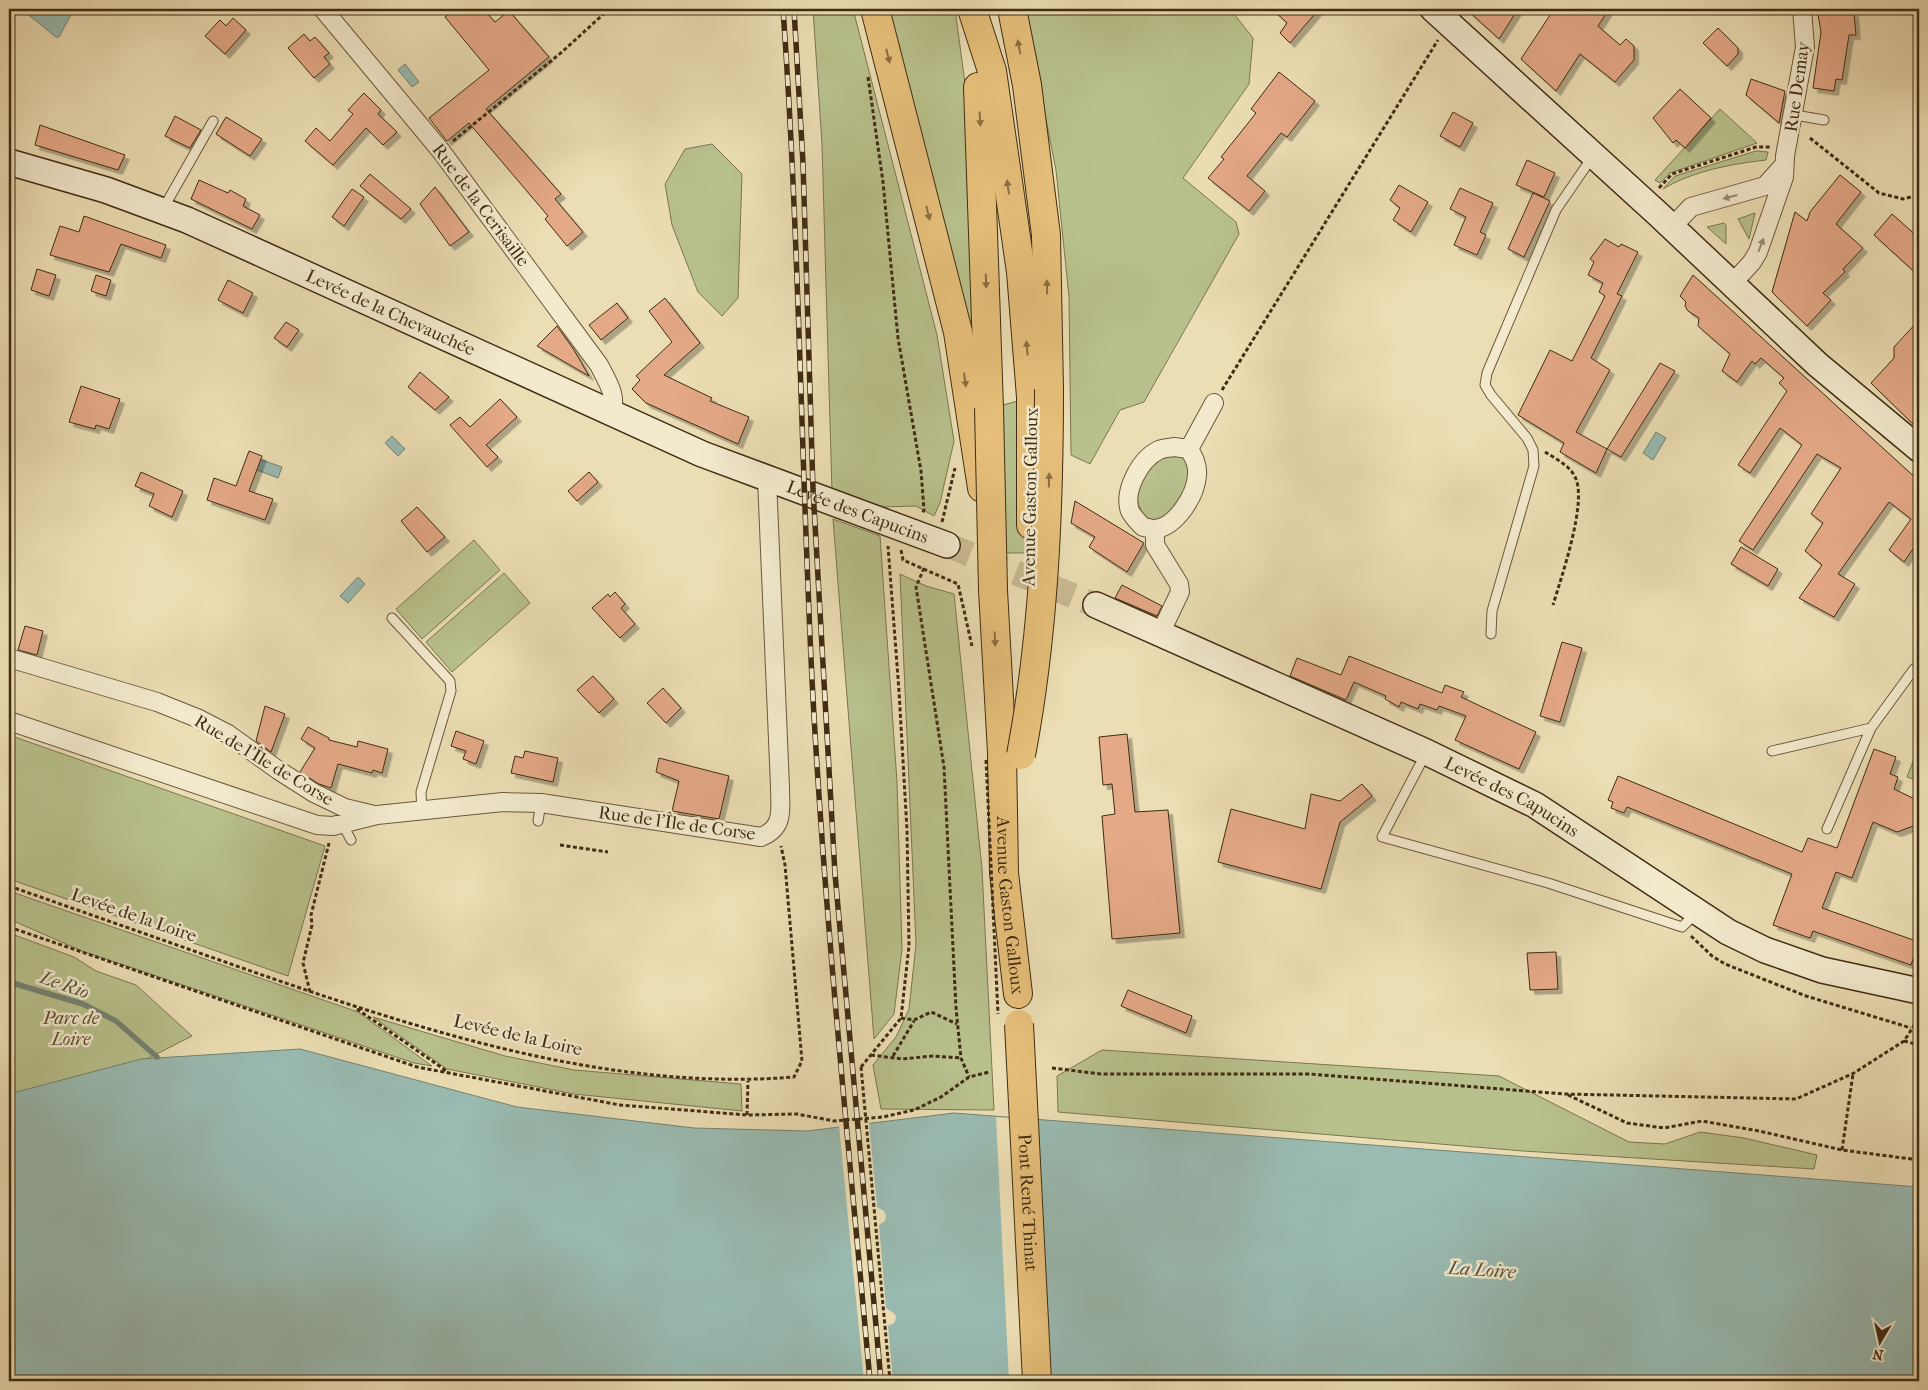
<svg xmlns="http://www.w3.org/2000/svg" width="1928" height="1390" viewBox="0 0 1928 1390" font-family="'IM FELL French Canon',serif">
  <defs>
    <filter id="shadow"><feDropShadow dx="4.5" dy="4.5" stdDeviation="0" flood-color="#0004"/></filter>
  </defs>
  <rect width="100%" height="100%" fill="#ecdeb4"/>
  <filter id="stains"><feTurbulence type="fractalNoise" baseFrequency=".004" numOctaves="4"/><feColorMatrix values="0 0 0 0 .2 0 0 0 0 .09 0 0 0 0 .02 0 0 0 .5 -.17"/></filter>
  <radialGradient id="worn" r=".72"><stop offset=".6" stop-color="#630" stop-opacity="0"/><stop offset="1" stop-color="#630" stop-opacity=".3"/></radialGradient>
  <path fill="#b8c18c" stroke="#7c7650" d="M813,9H853L937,335L954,441L940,503L934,516L916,506L880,507L832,492L822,144Z
    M883,9H955L969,113L982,378Z
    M1024,9H1230L1253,38L1249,84L1183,178L1236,222L1239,234L1144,402L1120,410L1090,464L1071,455L1069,297L1056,170Z
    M1720,109L1757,143L1670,173L1660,183L1655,180Z
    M712,144L742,174L738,298L722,316L698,292L672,225L665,184L685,149Z
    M1756,151L1768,152L1766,160C1731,164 1693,171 1663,189L1675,176Z
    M1755,213L1749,239L1738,219Z
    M1724,223L1726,225V244L1707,227Z
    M1026,399L1025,553H1000L995,407Z
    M1165,453L1185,456C1187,461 1190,466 1190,471C1193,487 1169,521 1153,522C1133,511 1133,485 1147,468C1152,463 1160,458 1165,453Z
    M833,519L880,536L897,782L902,949L894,1014L874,1039Z
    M474,540L500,570L422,639L396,609Z
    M504,573L530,603L452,672L426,642Z
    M900,574L926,586L954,594L982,869L994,1110L881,1109L873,1065L896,1037L909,1009L916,944Z
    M9,735L325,846L288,976L9,879Z
    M1919,746V781L1907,777Z
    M9,891L358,1012L432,1066L414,1063L82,951L9,919Z
    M9,933L74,957L96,971L136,985L192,1036L9,1129Z
    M373,1017L505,1056L574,1070L741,1084L742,1111L574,1094L447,1069Z
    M1102,1050L1499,1076L1629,1142L1665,1144L1700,1132L1744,1138L1817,1155L1814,1169L1523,1151L1058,1112L1057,1076Z"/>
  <path fill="#99bbb2" stroke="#758272" d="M21,9H74L59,37H56Z
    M405,64L419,82L412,87L398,70Z
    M1656,432L1666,438L1653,460L1643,453Z
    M392,436L405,449L398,456L385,443Z
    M256,458L282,467L278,478L252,468Z
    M358,577L365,584L348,603L340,596Z
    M300,1049L517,1107L694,1128L807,1131L954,1113L1919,1187V1381H9V1094L141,1059Z"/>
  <path fill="#ecdeb4" d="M996,1117L1034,1120L1047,1381H1009Z
    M869,1122L877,1207L884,1211L886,1216L885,1221L879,1225L886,1308L895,1314L896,1318L894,1323L888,1326L893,1381H864L839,1125Z"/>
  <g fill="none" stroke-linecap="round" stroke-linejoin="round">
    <path stroke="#758272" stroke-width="5.5" d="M9,982L83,1004L116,1021L157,1057"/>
  </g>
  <path fill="#e4a987" stroke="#402c13" filter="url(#shadow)" d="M454,9H483L495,22L509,11L549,57L486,109L561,194L555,199L583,232L567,246L545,219L548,216L469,123L447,141L429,118L489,70L445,17Z
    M1272,9H1319L1290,43L1280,33L1287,23Z
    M1466,9H1518L1499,39Z
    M1554,9H1609L1598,26L1620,45L1626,39L1634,46V60L1615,82L1580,54L1556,91L1521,59Z
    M1817,9H1840V13L1854,12L1856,35H1849L1842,80L1836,79L1834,91L1813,88L1821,32Z
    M233,18L246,30L225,54L205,36L220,20L226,26Z
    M1718,28L1738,48V54L1727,66L1703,43Z
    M304,34L310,41L315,37L329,53L324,57L330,64L314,78L288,48Z
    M1279,72L1315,101L1287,137L1281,133L1247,176L1265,191L1249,211L1208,178L1224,159L1221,157L1256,113L1251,109Z
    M1751,79L1785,91L1779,123L1746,95Z
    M1680,89L1711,118L1685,148L1676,140L1673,143L1653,118Z
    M364,93L381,110L378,114L397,132L383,145L366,128L333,165L305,141L316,128L330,141L353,114L348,110Z
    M1453,112L1473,123L1460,147L1440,136Z
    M175,116L201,130L190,148L165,136Z
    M226,117L262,139L250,156L216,134Z
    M40,125L125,155L118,170L35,145Z
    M1527,160L1555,173L1544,197L1516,185Z
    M370,174L411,209L401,219L360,186Z
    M1840,175L1861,192L1836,224L1863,248L1843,269L1845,272L1823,293L1831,300L1807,326L1772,292L1795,212L1807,221L1810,212Z
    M199,180L228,193L230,190L246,199L243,206L260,215L252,229L191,199Z
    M1399,185L1428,202L1411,232L1393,220L1400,208L1390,200Z
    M435,187L469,232L450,246L420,204Z
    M1460,188L1493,203L1480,232L1486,235L1477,255L1454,245L1466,217L1450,209Z
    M352,189L364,197L344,226L332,217Z
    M1533,193L1550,201L1524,257L1508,249Z
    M1892,214L1919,238V276L1874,235Z
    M84,216L166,245L161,258L121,244L109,272L50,255L60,226L79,232Z
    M1605,239L1619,247L1621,244L1638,252L1617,294L1622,296L1591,358L1610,370L1576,432L1607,449L1596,473L1560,452L1564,443L1518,415L1550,350L1572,361L1605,296L1599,292L1603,283L1588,275L1594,262L1590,259Z
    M37,269L56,275L49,296L31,290Z
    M96,275L111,280L106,296L91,291Z
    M1693,275L1919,481V540L1904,562L1889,550L1911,519L1889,502L1838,574L1855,584L1834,617L1799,598L1822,565L1805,551L1823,523L1811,514L1841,468L1817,454L1753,550L1739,541L1802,445L1780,428L1750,473L1738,465L1787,391L1779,383L1784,378L1761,358L1755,364L1752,361L1737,382L1722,371L1730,354L1698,326L1699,318L1688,311L1685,306L1686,302L1680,296Z
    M228,280L253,293L243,313L218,300Z
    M665,298L700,343L664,375L712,398L710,401L749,417L738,444L646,403L632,389L640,380L636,376L672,342L649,311Z
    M617,303L628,318L601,340L589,325Z
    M1919,320V430L1871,383L1894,358V347Z
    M286,322L299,330L287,347L274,338Z
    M557,326L574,350L589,376L537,346Z
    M1660,363L1675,371L1621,457L1607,449Z
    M420,372L449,397L435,410L408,387Z
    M81,386L120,399L109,429L96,425L95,429L69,422Z
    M500,399L517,417L486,445L498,457L487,467L450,425L460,417L470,427Z
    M249,451L262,456L249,491L273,499L265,520L207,500L214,478L236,486Z
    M141,472L183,491L172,517L149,506L154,494L135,486Z
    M589,472L598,482L577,501L568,491Z
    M1075,501L1144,543L1127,572L1089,547L1095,537L1071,523Z
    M417,507L445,537L427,552L401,521Z
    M1741,547L1778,569L1768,586L1731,564Z
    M1122,585L1162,606L1157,616L1115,598Z
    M615,592L625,604L621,608L635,624L620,638L592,608L608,594L610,597Z
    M25,626L43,631L37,655L18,650Z
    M1562,642L1582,648L1560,722L1540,716Z
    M1349,656L1442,693L1445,685L1464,692L1461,697L1536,732L1519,769L1455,740L1466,716L1439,706L1437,710L1420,704L1418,709L1401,702L1399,707L1385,699L1386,696L1354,682L1346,700L1290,676L1297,658L1341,675Z
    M593,676L614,699L599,713L577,690Z
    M663,688L681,708L666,723L647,703Z
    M265,706L285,714L271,752L256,741Z
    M308,727L329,738V740L357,747L358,741L388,749L382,773L373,770L372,773L338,764L331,788L319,784L300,772L315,748L301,739Z
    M456,731L484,741L476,764L463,759L466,751L451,746Z
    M1127,734L1135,812L1168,810L1180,933L1112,939L1102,816L1115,814L1112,784L1103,785L1099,737Z
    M1874,749L1896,757L1890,774L1898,777L1894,789L1919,801V824L1897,832L1873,822L1852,878L1836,872L1822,908L1919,942L1911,965L1813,931L1810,938L1773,925L1792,874L1627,807L1624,813L1611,808L1613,802L1608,800L1618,776L1802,852L1808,838L1837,848Z
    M525,751L558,758L553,782L511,773L515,756L523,758Z
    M659,758L729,776L719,819L672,811L679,781L656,772Z
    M1362,784L1372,796L1340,822L1321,889L1218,862L1231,809L1305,829L1311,794L1340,801Z
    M1556,952L1558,989L1530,990L1527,953Z
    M1128,990L1192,1016L1186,1033L1121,1006Z"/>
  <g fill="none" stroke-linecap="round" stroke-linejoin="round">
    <path stroke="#caba94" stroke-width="25" stroke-dasharray="25 12" stroke-linecap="butt" d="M947,545L1096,605"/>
    <defs>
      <path id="lane" d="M1795,115L1824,120
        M163,209L213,121
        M392,618L450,681L451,691L421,792L422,812
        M1491,634L1492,611L1534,466L1533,450L1527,438L1491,395L1485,385L1487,373L1556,210L1593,156
        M1772,751L1871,728
        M1426,753L1382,837L1548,883L1682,927L1695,914
        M538,821L541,803
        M343,825L351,840
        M1827,829L1871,728L1914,669L1919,666"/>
      <path id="street" d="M323,9L441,151L599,365C607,381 618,396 611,414
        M1672,227L1691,207L1765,186L1784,165
        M1732,284L1752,262L1758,252L1784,177L1785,156L1805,47L1802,9
        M1174,447L1189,449C1194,458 1198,465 1197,475C1196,495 1176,527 1155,529C1151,529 1146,527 1143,527C1138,522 1133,517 1130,511C1123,491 1140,459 1159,450C1163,448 1170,448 1174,447Z
        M1189,449L1214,403
        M1155,529V545L1179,584L1180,592L1160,634
        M9,658L157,702L197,718L228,734L278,770L314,793L345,808L374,815
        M9,721L317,825L333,826L377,815L503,802L541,803L761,837C785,827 780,810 780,787L767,479"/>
      <g id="secondary">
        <path d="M1433,9L1658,214L1817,364L1919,449"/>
        <path id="s1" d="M9,162L106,190L187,220L702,454L947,545"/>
        <path id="s2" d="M1096,605L1426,752L1535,805L1728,932L1765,950L1822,970L1919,991"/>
      </g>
      <g id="primary">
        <path d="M875,9L958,332L982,488"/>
        <path d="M972,9L992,71L1021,272L1031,397V525"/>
        <path d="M1012,9L1027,85L1046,235L1049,389"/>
        <path d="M978,87L989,408"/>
        <path id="s3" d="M993,590L1002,753L1004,873L1018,994"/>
      </g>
    </defs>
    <use href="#lane" stroke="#6b583b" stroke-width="11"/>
    <use href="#street" stroke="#6b583b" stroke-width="20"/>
    <use href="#secondary" stroke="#402c13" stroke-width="28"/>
    <use href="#primary" stroke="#402c13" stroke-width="30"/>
    <path stroke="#402c13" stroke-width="3" stroke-dasharray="4 2.5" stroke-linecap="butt" d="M868,77L883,182L898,338L921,471L924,510L922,514
      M1810,138L1879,193L1903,199L1919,195
      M453,141L562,52L609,9
      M1659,188L1672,174L1756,147H1770
      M1222,390L1438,40
      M1545,452C1555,458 1570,466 1575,477C1588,501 1561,578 1553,605
      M942,522L955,468
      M901,550L903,560L958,584L972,646
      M924,568L916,587L944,767L956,1008L961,1058L969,1077
      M560,845L608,852
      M9,886C89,914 168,942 248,970C420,1030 609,1092 794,1077L802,1061L785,865L781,846
      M9,927L417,1067L620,1105L747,1115L797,1114L834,1121L883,1117L914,1110L941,1097L969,1077L989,1072
      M1691,936L1712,956L1725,964L1806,996L1911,1028
      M310,992L303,963L312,925L311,915L329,843
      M357,1009L448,1072
      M901,1018L914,1020L931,1012L957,1024
      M1904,1041L1919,1045
      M871,1055L902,1059L933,1056L961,1058
      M893,1056L914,1021
      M861,1067L901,1018L909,946L907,830L899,691L888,546
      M1052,1068L1101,1074H1310L1565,1094L1796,1099L1854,1073L1904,1041L1919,1018
      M1568,1095L1627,1123L1664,1128L1702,1121L1759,1131L1842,1150L1919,1160
      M747,1115L748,1081
      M1842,1150L1853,1074"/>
    <use href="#lane" stroke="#f3eace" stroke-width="9"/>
    <use href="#street" stroke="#f3eace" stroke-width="18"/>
    <use href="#secondary" stroke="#f3eace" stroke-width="25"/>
    <use href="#primary" stroke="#e6bf7a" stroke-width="28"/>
    <defs>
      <path id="rail" d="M783,9C799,232 801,455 812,679C824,913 849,1147 870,1381
        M794,9L803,163L813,489L835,874L881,1381"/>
    </defs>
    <use href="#rail" stroke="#402c13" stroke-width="5.5"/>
    <use href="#rail" stroke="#f3eace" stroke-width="4" stroke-dasharray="11" stroke-linecap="butt"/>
    <defs>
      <g id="primary-bridge">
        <path d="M989,408L993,590"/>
        <path d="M1021,755C1044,634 1049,510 1049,389"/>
        <path id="s4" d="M1019,1024L1037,1381"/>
      </g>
    </defs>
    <use href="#primary-bridge" stroke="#402c13" stroke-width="30" stroke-linecap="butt"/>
    <path stroke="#402c13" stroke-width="3" stroke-dasharray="4 2.5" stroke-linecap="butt" d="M986,760L998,1014
      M861,1067L890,1381"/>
    <use href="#primary-bridge" stroke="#e6bf7a" stroke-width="28"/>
  </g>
  <defs><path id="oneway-solid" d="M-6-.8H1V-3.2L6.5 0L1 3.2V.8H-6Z" transform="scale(1.25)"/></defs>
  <g fill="#8b6e41">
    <use href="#oneway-solid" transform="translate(1019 47) rotate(-101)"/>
    <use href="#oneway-solid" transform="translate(888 56) rotate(76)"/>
    <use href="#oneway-solid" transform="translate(980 119) rotate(87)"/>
    <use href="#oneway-solid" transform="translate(1008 187) rotate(-98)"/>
    <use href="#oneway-solid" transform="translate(928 213) rotate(76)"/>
    <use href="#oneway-solid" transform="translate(986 281) rotate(88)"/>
    <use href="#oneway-solid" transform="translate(1047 287) rotate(-91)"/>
    <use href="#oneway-solid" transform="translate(1027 348) rotate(-95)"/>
    <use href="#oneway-solid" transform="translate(965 380) rotate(82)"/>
    <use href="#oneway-solid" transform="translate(1049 480) rotate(-89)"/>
    <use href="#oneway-solid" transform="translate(995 639) rotate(87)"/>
  </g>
  <g fill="#9a8b70">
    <use href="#oneway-solid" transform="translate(1730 197) rotate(165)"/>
    <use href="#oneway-solid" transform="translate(1761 245) rotate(-69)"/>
  </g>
  <g text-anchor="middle" stroke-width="5" stroke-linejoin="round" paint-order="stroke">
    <g font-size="18" fill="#402c13" stroke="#f3eace">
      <text transform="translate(1797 87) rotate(-82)" y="6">Rue Demay</text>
      <text transform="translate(481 205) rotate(53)" y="6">Rue de la Cerisaille</text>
      <text dy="6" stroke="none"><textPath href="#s1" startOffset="411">Levée de la Chevauchée</textPath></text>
      <text transform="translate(1030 497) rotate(-89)" y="6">Avenue Gaston Galloux</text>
      <text dy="6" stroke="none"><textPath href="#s1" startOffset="919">Levée des Capucins</textPath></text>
      <text transform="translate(264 760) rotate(31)" y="6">Rue de l'Île de Corse</text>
      <text dy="6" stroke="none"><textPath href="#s2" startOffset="458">Levée des Capucins</textPath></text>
      <text transform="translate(677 823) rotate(8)" y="6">Rue de l'Île de Corse</text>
      <text dy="6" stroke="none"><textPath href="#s3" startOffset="316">Avenue Gaston Galloux</textPath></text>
      <text transform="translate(134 915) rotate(19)" y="6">Levée de la Loire</text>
      <text transform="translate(518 1035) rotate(13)" y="6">Levée de la Loire</text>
      <text dy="6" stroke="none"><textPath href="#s4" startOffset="179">Pont René Thinat</textPath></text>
    </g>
    <g font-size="18" font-style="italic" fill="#584a2b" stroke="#f3eace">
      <text x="71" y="1024">Parc de<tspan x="71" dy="21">Loire</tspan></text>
    </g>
    <g font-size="19" font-style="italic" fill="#56503b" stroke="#f3eace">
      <text transform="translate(65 984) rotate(19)" y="7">Le Rio</text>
      <text transform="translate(1482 1269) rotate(4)" y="7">La Loire</text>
    </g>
  </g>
  <rect width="1928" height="1390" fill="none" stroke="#ecdeb4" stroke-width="30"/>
  <rect x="10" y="10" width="1908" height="1370" fill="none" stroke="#402c13" stroke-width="2.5"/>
  <rect x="15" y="15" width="1898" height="1360" fill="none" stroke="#402c13"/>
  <g transform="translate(1880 1342) rotate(189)" stroke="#f3eace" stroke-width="4" paint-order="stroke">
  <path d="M0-4L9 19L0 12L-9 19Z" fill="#402c13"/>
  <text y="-8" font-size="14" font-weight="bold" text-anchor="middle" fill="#402c13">N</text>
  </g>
  <rect width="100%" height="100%" filter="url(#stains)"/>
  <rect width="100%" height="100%" fill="url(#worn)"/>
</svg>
